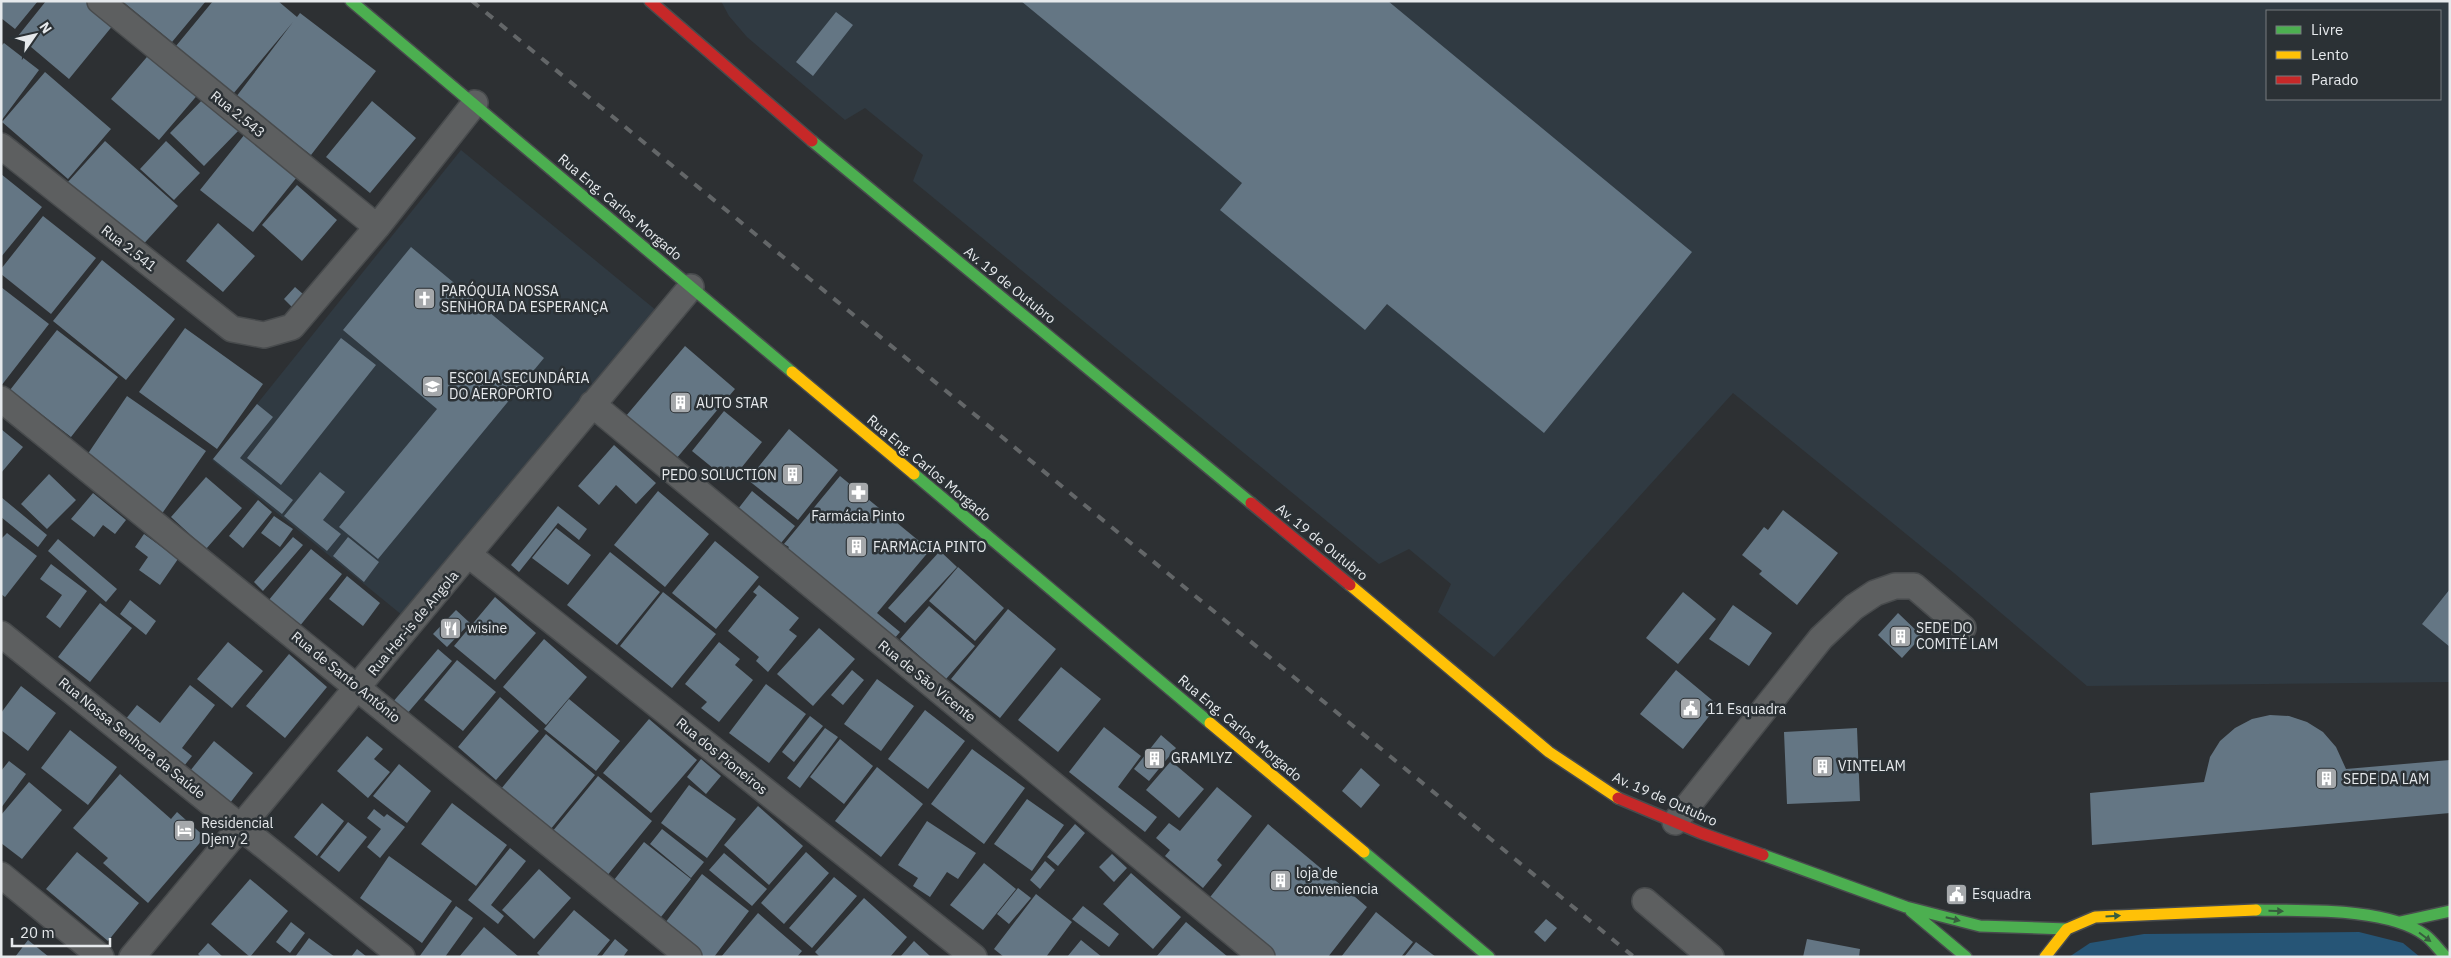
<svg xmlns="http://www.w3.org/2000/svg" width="2451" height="958" viewBox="0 0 2451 958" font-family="'IBM Plex Sans',sans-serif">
  <rect width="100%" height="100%" fill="#2d3033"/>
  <path fill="#303a42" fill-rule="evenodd" d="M721,1H2450V682L2087,686L1954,573L1733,393L1494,657L1438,612L1451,584L1409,549L1379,564L913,181L923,155L865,108L845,120L747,37L729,16ZM2267,11H2440V99H2267Z
    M461,150L657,311L402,615L212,460Z"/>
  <path fill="#265576" d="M2359,932L2403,943L2420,957H2069L2090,943L2144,934Z"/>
  <path fill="#647684" d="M1,1H38L15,29L1,18Z
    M46,1H87L114,24L69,79L18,36Z
    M122,1H206L172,42Z
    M213,1H278L297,17L300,13L376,71L311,155L236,97L293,22L233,94L176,46Z
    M1021,1H1388L1692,252L1544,433L1387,304L1365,330L1220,210L1242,183Z
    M836,12L853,25L813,76L796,62Z
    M4,43L39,70L1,121V46Z
    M152,51L200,92L159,140L111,99Z
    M45,72L111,129L68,179L2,122Z
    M207,95L241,128L204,166L170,133Z
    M372,101L416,138L370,193L326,157Z
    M245,134L297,177L253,232L200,190Z
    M105,141L178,206L139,249L67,183Z
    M166,141L200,173L174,200L140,169Z
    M1,174L42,207L1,257Z
    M297,185L337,220L302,261L262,225Z
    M43,216L96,258L51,314L1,274V269Z
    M218,223L255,256L223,292L186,261Z
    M411,247L544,358L378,559L339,527L437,409L343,330Z
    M102,260L175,319L126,380L53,321Z
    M1,287L49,324L1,386Z
    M295,287L304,295L293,308L284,299Z
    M185,328L263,384L217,449L139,392Z
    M57,330L118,377L71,437L10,390Z
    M341,338L376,365L281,485L247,458Z
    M685,346L735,389L676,459L626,416Z
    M127,396L206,451L161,515L83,461Z
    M257,404L273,417L240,458L293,500L282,514L213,459Z
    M724,411L762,442L730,482L692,451Z
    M1,429L23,447L1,473Z
    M789,429L838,470L798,520L748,480Z
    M614,445L656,483L636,504L616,485L599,505L578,486Z
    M320,472L345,492L323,520L341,534L327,551L284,516Z
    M49,474L76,500L47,529L21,504Z
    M840,476L930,550L877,613L900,632L887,647L781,556L789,547L784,544Z
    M206,477L242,508L206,549L171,517Z
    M658,491L709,534L665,587L614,545Z
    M752,491L795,526L781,543L738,509Z
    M93,493L126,520L115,534L103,525L94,537L71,519Z
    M1,497L47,535L38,547L1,517Z
    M258,500L272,512L243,548L229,536Z
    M558,506L587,529L579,540L558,523L519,572L511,565Z
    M1783,510L1838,553L1797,605L1759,574L1762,571L1742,555L1764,527L1768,530Z
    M274,516L293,529L280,547L261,533Z
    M556,528L591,555L568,585L532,558Z
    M7,533L37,556L5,597L1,594V539Z
    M144,534L178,559L160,585L139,570L148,557L135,547Z
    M293,537L303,545L263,591L254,582Z
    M348,537L379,562L364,582L333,556Z
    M58,539L117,589L106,602L48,551Z
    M715,541L759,577L716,629L672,593Z
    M311,549L342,574L299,627L268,601Z
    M940,551L957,567L905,623L888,608Z
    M610,552L660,592L617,645L567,605Z
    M51,564L87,591L60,628L46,617L62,595L40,579Z
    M958,567L1004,608L975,641L929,601Z
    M347,576L380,603L363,626L329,599Z
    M759,585L799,618L789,630L797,636L768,672L756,661L759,657L728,631L757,595L753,592Z
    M2450,589V647L2422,624Z
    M663,592L716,634L672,688L620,646Z
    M1683,592L1716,619L1678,664L1646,638Z
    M495,597L536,633L495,680L454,646Z
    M130,600L156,621L146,635L120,614Z
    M100,603L132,628L90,682L58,657Z
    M1733,605L1772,633L1749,666L1709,639Z
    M929,606L975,646L946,679L900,639Z
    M1008,609L1056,649L1000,718L951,679Z
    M456,610L470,623L447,647L433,634Z
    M1898,613L1922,636L1902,658L1878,635Z
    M819,628L855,659L813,706L777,674Z
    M544,639L587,677L546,725L503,687Z
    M228,642L263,671L232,708L197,679Z
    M719,642L740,659L735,665L753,680L719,722L701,708L707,702L685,684Z
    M438,649L452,661L406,715L392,703Z
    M289,654L327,687L285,738L246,706Z
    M457,660L496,692L463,731L424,700Z
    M1061,667L1101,699L1058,752L1018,720Z
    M852,670L864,680L843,705L831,695Z
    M1676,670L1718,705L1683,749L1640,714Z
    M877,679L914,706L881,751L844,724Z
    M766,684L806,714L769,763L729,733Z
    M190,685L215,705L182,748L192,756L184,766L125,720L137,705L160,723Z
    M21,686L56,713L28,751L1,730V713Z
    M500,697L539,731L496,780L458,747Z
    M569,699L620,741L596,771L544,729Z
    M925,710L965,741L928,789L888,759Z
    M2270,715L2289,716L2307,722L2323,732L2336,747L2346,769L2450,760V813L2092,845L2090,793L2204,782L2210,757L2220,741L2235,728L2252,719Z
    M810,716L823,726L794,762L782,752Z
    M649,719L697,760L651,813L603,773Z
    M1104,727L1141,756L1118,787L1157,817L1145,832L1069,772Z
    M825,728L838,737L800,788L787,778Z
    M1857,728L1860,801L1787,804L1784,732Z
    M70,730L117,767L88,805L41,768Z
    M546,734L595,775L550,830L501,789Z
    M1161,735L1176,748L1149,781L1134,769Z
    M367,736L383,749L374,759L390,772L368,798L337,771Z
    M840,739L873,766L844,804L810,777Z
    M214,741L253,773L230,803L190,771Z
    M972,749L1025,788L984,844L931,804Z
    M701,759L721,776L706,794L687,777Z
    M9,761L26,774L1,808V771Z
    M1171,761L1204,789L1179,818L1146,790Z
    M399,764L431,791L407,823L373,796Z
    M877,767L923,804L881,857L835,821Z
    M1361,768L1380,785L1361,808L1342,791Z
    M120,774L171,819L177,812L205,837L148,903L103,863L108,858L73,828Z
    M598,776L652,821L606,877L552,832Z
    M29,782L62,810L22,859L1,843V815Z
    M689,785L736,819L707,858L661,823Z
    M1217,787L1252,816L1217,860L1222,865L1203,888L1165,856L1170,850L1156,838L1169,823L1180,831Z
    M1027,799L1064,825L1032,871L994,844Z
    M322,803L344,821L317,856L294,837Z
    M452,803L507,845L476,886L421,844Z
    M758,806L803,846L769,885L724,845Z
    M374,809L384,817L387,814L405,827L380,858L367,847L381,829L367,818Z
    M927,821L976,853L958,879L947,872L930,897L913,886L918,878L898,865Z
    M348,822L367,837L339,872L320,857Z
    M1075,824L1085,833L1058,866L1047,857Z
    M1268,824L1367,907L1328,957H1276L1207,901Z
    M662,829L704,862L691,878L650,844Z
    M644,842L691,879L657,922L610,885Z
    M510,848L526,861L491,905L504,916L498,924L468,900Z
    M77,852L139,903L108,941L46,889Z
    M806,852L829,873L784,924L761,903Z
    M724,853L767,889L752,906L709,870Z
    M1112,854L1127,868L1114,882L1099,867Z
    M389,856L452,901L422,943L360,898Z
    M1045,861L1055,870L1040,889L1030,880Z
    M984,863L1016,889L983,930L950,905Z
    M539,869L571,898L534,939L502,910Z
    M1131,873L1181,917L1153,949L1103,904Z
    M702,874L749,911L714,957H701L662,927Z
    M834,877L857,896L812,948L789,928Z
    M250,879L288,911L250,957L211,924Z
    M1018,888L1031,898L1009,924L997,914Z
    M1036,894L1072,922L1046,957H1004L994,949Z
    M864,898L907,937L890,957H820L815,952Z
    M456,906L473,918L445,957H419Z
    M1083,906L1119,934L1109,947L1072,919Z
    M574,910L610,940L596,957H541L537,953Z
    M1376,912L1413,942L1401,957H1341Z
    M758,913L802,951L797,957H721Z
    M1546,919L1557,928L1545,942L1534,932Z
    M291,922L305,933L290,953L276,942Z
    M1186,922L1228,957H1156Z
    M484,927L519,957H459Z
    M309,938L335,957H295Z
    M615,939L628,950L623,957H601Z
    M1807,939L1860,949L1859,957H1803Z
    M28,940L49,957H15Z
    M1081,940L1102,957H1067Z
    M914,941L931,957H900Z
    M1416,942L1436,957H1404Z
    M208,943L223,957H201L198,954Z
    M357,949L367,957H351Z"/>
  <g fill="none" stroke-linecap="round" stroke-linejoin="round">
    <defs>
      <path id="street" d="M100,1L377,227
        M1,146L232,329L264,335L292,327L377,227L475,103
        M1,399L689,957
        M592,404L1262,957
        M469,555L974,957
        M1,634L402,957
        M1675,822L1821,638L1854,607L1875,593L1895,586H1914L1963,628
        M1,875L101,957
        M1645,901L1711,957
        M132,957L691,287"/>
      <path id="fast" d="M351,1L792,372
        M812,141L1251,503
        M914,474L1210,723
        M1364,852L1489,957
        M1763,855L1906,907L1980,926L2067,929
        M2256,910C2303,911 2387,907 2425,935C2433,941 2439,950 2446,957
        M1911,911L1966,957
        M2400,922L2450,911"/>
      <path id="slow" d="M792,372L914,474
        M1350,585L1549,752L1618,798
        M1210,723L1364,852
        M2045,957L2067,929L2095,917L2256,910"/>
      <path id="jam" d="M650,1L812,141
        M1251,503L1350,585
        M1618,798L1701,833L1763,855"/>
    </defs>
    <use href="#street" stroke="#484b4d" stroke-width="28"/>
    <use href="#fast" stroke="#484b4d" stroke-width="14"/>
    <use href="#slow" stroke="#484b4d" stroke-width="14"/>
    <use href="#jam" stroke="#484b4d" stroke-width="14"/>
    <use href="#street" stroke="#5d5f60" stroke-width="25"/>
    <use href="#fast" stroke="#4caf50" stroke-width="11"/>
    <use href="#slow" stroke="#ffc107" stroke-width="11"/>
    <use href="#jam" stroke="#c62828" stroke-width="11"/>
    <path stroke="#636668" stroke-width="4" stroke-dasharray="9 9" stroke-linecap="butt" d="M472,1L1634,957"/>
  </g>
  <defs><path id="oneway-solid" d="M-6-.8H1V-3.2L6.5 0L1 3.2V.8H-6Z" transform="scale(1.25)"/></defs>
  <g fill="#375d3e">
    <use href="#oneway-solid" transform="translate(2276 911) rotate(1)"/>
    <use href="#oneway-solid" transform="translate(2113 916) rotate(-4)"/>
    <use href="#oneway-solid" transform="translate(1953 919) rotate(14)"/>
    <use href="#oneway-solid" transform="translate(2425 937) rotate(37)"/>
  </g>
  <defs>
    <symbol id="church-square" viewBox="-11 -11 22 22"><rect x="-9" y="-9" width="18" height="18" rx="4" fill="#a5a8ab" stroke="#2b3135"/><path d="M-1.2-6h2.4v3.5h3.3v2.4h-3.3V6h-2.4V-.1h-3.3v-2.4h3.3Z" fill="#fff"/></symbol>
    <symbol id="school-square" viewBox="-11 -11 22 22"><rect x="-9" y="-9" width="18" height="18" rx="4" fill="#a5a8ab" stroke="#2b3135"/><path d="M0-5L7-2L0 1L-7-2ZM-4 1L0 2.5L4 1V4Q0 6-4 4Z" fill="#fff"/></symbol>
    <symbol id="building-square" viewBox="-11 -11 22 22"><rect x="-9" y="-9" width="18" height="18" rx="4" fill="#a5a8ab" stroke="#2b3135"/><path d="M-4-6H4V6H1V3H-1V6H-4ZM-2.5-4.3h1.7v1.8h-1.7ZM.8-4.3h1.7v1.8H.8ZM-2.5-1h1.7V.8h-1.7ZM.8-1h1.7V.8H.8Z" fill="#fff"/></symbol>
    <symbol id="pharmacy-square" viewBox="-11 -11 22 22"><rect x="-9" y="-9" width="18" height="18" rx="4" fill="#a5a8ab" stroke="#2b3135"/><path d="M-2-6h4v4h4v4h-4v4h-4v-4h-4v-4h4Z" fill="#fff"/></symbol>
    <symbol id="restaurant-square" viewBox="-11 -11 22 22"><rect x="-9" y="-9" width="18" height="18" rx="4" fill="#a5a8ab" stroke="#2b3135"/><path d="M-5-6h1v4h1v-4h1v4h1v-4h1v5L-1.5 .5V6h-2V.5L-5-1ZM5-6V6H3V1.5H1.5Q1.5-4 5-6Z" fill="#fff"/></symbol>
    <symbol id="civic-square" viewBox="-11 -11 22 22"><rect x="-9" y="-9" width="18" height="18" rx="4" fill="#a5a8ab" stroke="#2b3135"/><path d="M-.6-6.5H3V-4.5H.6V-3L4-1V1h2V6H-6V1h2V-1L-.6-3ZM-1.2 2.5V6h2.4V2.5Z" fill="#fff"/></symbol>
    <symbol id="hotel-square" viewBox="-11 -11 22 22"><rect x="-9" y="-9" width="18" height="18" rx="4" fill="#a5a8ab" stroke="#2b3135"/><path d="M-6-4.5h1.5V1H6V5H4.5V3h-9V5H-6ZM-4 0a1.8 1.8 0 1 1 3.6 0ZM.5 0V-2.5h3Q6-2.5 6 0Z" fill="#fff"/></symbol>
  </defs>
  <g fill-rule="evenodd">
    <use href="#church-square" x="412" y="286" width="25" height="25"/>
    <use href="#school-square" x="420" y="374" width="25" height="25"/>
    <use href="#building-square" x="668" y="390" width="25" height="25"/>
    <use href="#building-square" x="780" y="462" width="25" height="25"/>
    <use href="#pharmacy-square" x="846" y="480" width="25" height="25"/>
    <use href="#building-square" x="844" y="534" width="25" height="25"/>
    <use href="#restaurant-square" x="438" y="616" width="25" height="25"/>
    <use href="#building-square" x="1888" y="624" width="25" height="25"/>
    <use href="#civic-square" x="1678" y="696" width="25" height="25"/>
    <use href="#building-square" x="1142" y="746" width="25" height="25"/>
    <use href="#building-square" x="1810" y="754" width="25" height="25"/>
    <use href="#building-square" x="2314" y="766" width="25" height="25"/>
    <use href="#hotel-square" x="172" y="818" width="25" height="25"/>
    <use href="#building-square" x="1268" y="868" width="25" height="25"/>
    <use href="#civic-square" x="1944" y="882" width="25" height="25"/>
  </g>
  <g text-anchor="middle" stroke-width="5" stroke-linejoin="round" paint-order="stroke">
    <g font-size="14" fill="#e6e9ec" stroke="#2b3135">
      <text transform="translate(238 114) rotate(39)" y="5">Rua 2.543</text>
      <text transform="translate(620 207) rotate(40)" y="5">Rua Eng. Carlos Morgado</text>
      <text transform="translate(129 248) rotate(38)" y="5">Rua 2.541</text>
      <text transform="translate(1010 285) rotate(39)" y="5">Av. 19 de Outubro</text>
      <text transform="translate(929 468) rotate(40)" y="5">Rua Eng. Carlos Morgado</text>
      <text transform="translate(1322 542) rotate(39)" y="5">Av. 19 de Outubro</text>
      <text transform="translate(413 623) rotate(-50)" y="5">Rua Her-is de Angola</text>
      <text transform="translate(346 677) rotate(39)" y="5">Rua de Santo António</text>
      <text transform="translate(927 681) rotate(39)" y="5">Rua de São Vicente</text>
      <text transform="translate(1240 728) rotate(40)" y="5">Rua Eng. Carlos Morgado</text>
      <text transform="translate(132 738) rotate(39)" y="5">Rua Nossa Senhora da Saúde</text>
      <text transform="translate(722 756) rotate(39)" y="5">Rua dos Pioneiros</text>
      <text transform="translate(1665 799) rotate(24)" y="5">Av. 19 de Outubro</text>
    </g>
    <g font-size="14" fill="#e6e9ec" stroke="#2b3135" text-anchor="start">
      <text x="441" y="296">PARÓQUIA NOSSA<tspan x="441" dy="16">SENHORA DA ESPERANÇA</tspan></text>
      <text x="449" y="383">ESCOLA SECUNDÁRIA<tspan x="449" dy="16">DO AEROPORTO</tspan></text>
      <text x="696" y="408">AUTO STAR</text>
      <text x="777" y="480" text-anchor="end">PEDO SOLUCTION</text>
      <text x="858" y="521" text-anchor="middle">Farmácia Pinto</text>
      <text x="873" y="552">FARMACIA PINTO</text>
      <text x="467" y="633">wisine</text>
      <text x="1916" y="633">SEDE DO<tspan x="1916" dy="16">COMITÉ LAM</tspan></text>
      <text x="1707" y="714">11 Esquadra</text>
      <text x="1171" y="763">GRAMLYZ</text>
      <text x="1838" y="771">VINTELAM</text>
      <text x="2343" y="784">SEDE DA LAM</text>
      <text x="201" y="828">Residencial<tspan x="201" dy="16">Djeny 2</tspan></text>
      <text x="1296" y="878">loja de<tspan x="1296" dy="16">conveniencia</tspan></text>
      <text x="1972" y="899">Esquadra</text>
    </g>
  </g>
  <rect width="2451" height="958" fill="none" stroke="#e6e9ec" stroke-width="5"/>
  <rect x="2266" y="10" width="175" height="90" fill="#2b3135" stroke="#767b7e"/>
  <rect x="2276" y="26" width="25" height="8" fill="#4caf50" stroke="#767b7e"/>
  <text x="2311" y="35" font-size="15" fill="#e6e9ec">Livre</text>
  <rect x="2276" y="51" width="25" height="8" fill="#ffc107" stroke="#767b7e"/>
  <text x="2311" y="60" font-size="15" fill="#e6e9ec">Lento</text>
  <rect x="2276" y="76" width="25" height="8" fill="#c62828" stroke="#767b7e"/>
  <text x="2311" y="85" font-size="15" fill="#e6e9ec">Parado</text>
  <g transform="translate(35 35) rotate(56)" stroke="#2b3135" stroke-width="4" paint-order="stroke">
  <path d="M0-4L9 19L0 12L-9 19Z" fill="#e6e9ec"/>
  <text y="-8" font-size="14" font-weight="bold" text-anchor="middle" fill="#e6e9ec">N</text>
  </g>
  <path d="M12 938v8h98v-8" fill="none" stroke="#e6e9ec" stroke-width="2.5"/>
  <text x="20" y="938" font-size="15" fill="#e6e9ec" stroke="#2b3135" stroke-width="4" paint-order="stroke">20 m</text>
</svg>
